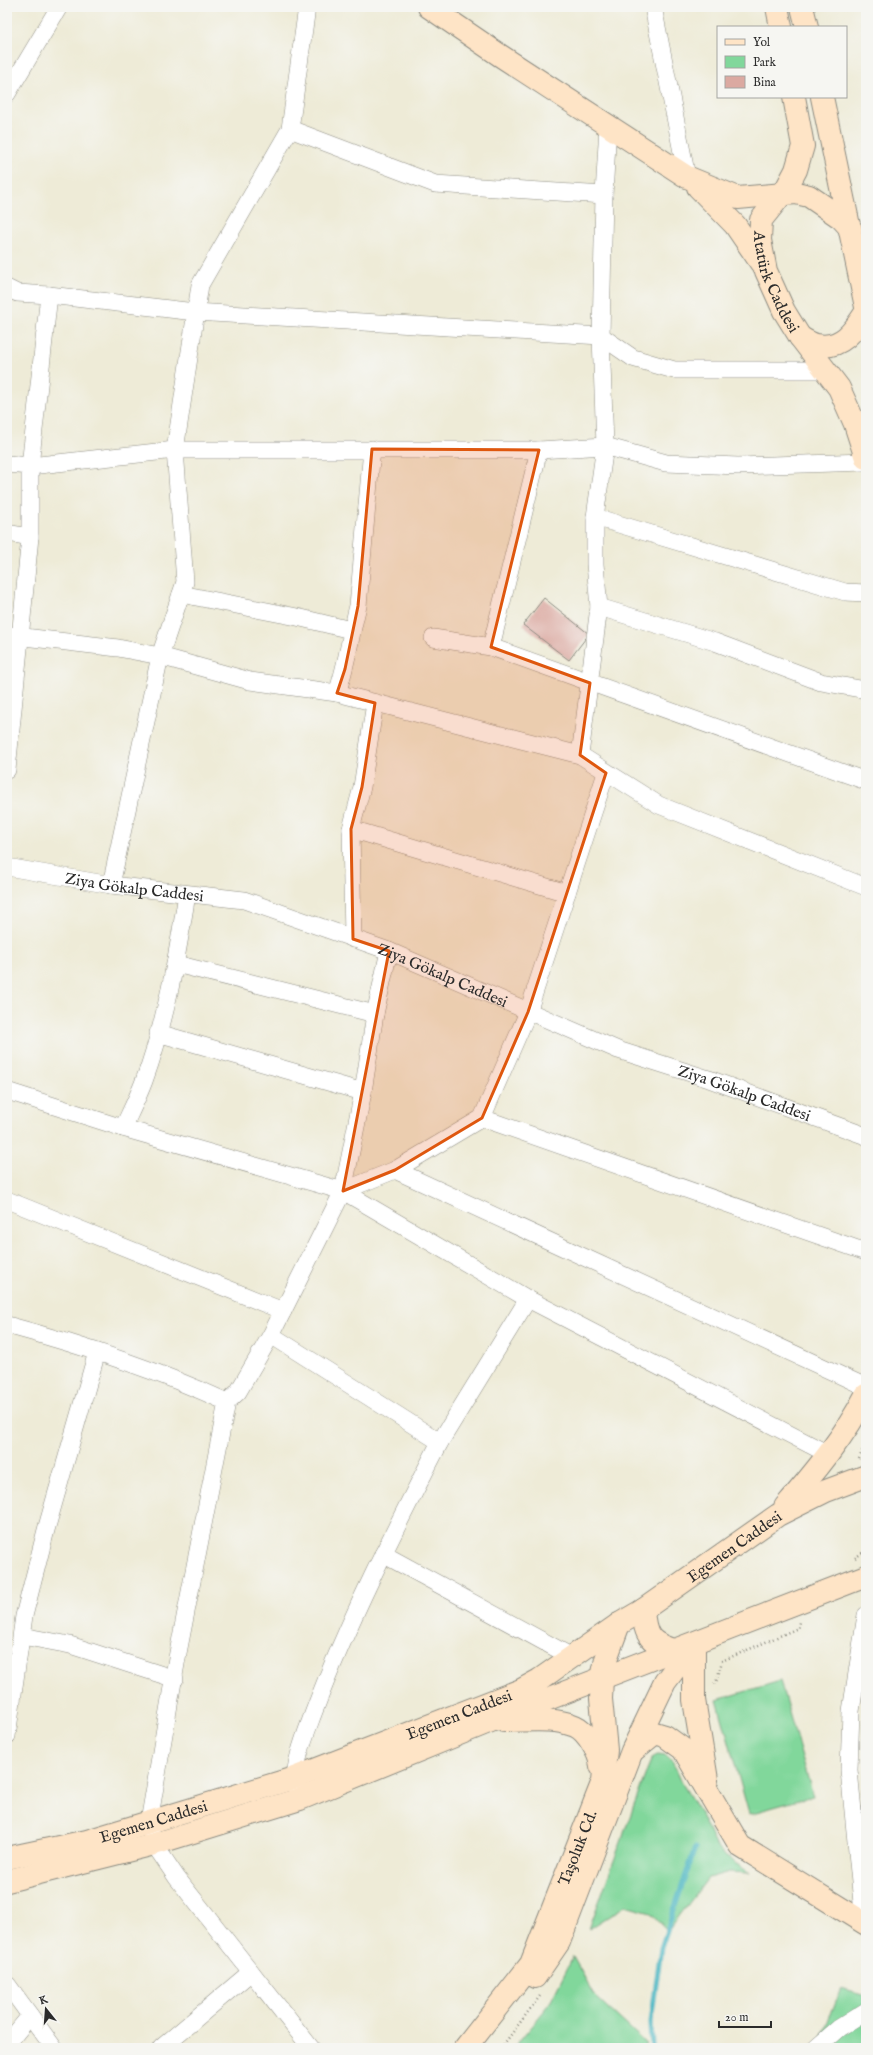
<svg xmlns="http://www.w3.org/2000/svg" width="873" height="2055" viewBox="0 0 873 2055" font-family="'IM FELL English',serif">
  <rect width="100%" height="100%" fill="#f6f6f2"/>
  <filter id="ink" filterUnits="userSpaceOnUse"><feTurbulence type="fractalNoise" baseFrequency=".025" numOctaves="2"/><feDisplacementMap in="SourceGraphic" scale="8" xChannelSelector="R" yChannelSelector="G"/><feConvolveMatrix kernelMatrix="1 2 1 2 8 2 1 2 1" color-interpolation-filters="sRGB"/></filter>
  <filter id="wash" filterUnits="userSpaceOnUse"><feTurbulence type="fractalNoise" baseFrequency=".012" numOctaves="4" result="noise"/><feDisplacementMap in="SourceGraphic" scale="16" xChannelSelector="R" yChannelSelector="G"/><feGaussianBlur stdDeviation="0.9" result="paint"/><feColorMatrix in="noise" values="0 0 0 0 0 0 0 0 0 0 0 0 0 0 0 0 0 1.4 0 .05"/><feComposite in="paint" operator="in"/></filter>
  <g filter="url(#wash)">
    <rect width="100%" height="100%" fill="#eeebd7"/>
    <path fill="#81d79b" stroke="#568163" d="M780,1681L813,1796L749,1814L717,1700Z
      M659,1754L665,1755L673,1762L682,1783L701,1815L714,1843L729,1859L750,1873L729,1872L708,1878L668,1931L651,1913L625,1906L589,1929L647,1770L652,1758Z
      M573,1957L595,1996L646,2043L644,2048H513L549,2005Z
      M841,1988L866,1995V2048H822L821,2040Z"/>
    <g fill="none" stroke-linecap="round" stroke-linejoin="round">
      <path stroke="#48b6c2" stroke-width="5" d="M652,2048L651,2022L661,1948L695,1848"/>
    </g>
    <g id="blocks">
      <path fill="#dba9a1" d="M544,598L589,634L569,660L523,625Z"/>
    </g>
  </g>
  <g filter="url(#ink)">
    <use href="#blocks" fill-opacity="0" stroke="#8c8b81" stroke-width="1"/>
    <g fill="none" stroke-linecap="round" stroke-linejoin="round">
      <defs>
        <g id="street">
          <path d="M653,7L687,177"/>
          <path d="M7,94L59,7"/>
          <path d="M290,129L435,184L604,195"/>
          <path d="M7,288L17,293L49,295L195,312L601,336L633,358L674,370H825"/>
          <path d="M7,464L30,466L175,450H539L605,446L666,463L738,466L866,462"/>
          <path d="M595,517L845,592L866,593"/>
          <path d="M7,533L30,537"/>
          <path d="M181,594L297,617L351,630"/>
          <path d="M599,607L715,642L821,682L866,690"/>
          <path d="M7,635L118,648L160,656L250,681L337,693L580,755L659,805L866,887"/>
          <path d="M433,638L491,647L866,781"/>
          <path d="M491,647L539,450"/>
          <path d="M337,693C347,665 350,636 358,606L372,449"/>
          <path d="M580,755L599,607L595,564V517L605,446L601,336L604,195L608,126"/>
          <path d="M7,770L30,537V466L49,295"/>
          <path d="M351,829L567,893"/>
          <path id="s1" d="M7,867L111,885L244,900L389,951L618,1050L709,1079L866,1136"/>
          <path d="M111,885L160,656L185,582L175,450L200,285L290,129L307,7"/>
          <path d="M353,939L351,829L362,787L375,703"/>
          <path d="M176,964L375,1014"/>
          <path d="M158,1033L363,1092"/>
          <path d="M7,1091L123,1128L343,1191L528,1299L828,1454"/>
          <path d="M482,1118L866,1252"/>
          <path d="M123,1128C130,1113 138,1097 144,1081C166,1021 177,957 187,894"/>
          <path d="M395,1170L866,1387"/>
          <path d="M343,1191L395,1170L482,1118L528,1012L606,773"/>
          <path d="M7,1200L283,1311"/>
          <path d="M7,1325C81,1345 157,1370 227,1402"/>
          <path d="M271,1335L440,1442C394,1531 348,1621 313,1714C306,1733 292,1767 296,1787"/>
          <path d="M440,1442L528,1299"/>
          <path d="M383,1554L572,1657"/>
          <path d="M22,1636L70,1645L175,1679"/>
          <path d="M7,1736L24,1616L46,1530L97,1352"/>
          <path d="M864,1923L849,1770L851,1711L866,1615"/>
          <path d="M7,1984L54,2048"/>
          <path d="M7,2044L30,2016"/>
          <path d="M161,2048L251,1972"/>
          <path d="M311,2048L177,1878L154,1844L149,1822L177,1658L227,1402L238,1392L271,1335L343,1191L363,1092L375,1014L389,951"/>
          <path d="M816,2048L839,2028L866,2011"/>
        </g>
        <g id="secondary">
          <path d="M429,7L501,56L687,177L738,198L796,193L809,196L841,218L851,229"/>
          <path d="M777,7L781,27"/>
          <path d="M802,7L807,27"/>
          <path id="s2" d="M794,97L803,146L796,170L786,189L761,220L760,240L766,271L784,311L800,337L839,388L855,424L866,458"/>
          <path d="M822,97L866,307"/>
          <path d="M698,187L735,225L761,263"/>
          <path d="M800,337C805,340 811,344 817,345C842,350 855,329 866,312"/>
          <path d="M785,1507C815,1472 845,1436 866,1395"/>
          <path d="M643,1610C645,1637 650,1643 676,1651"/>
          <path d="M694,1644V1700L707,1780"/>
          <path d="M504,1721C526,1721 554,1717 575,1726C587,1731 600,1754 601,1766"/>
          <path d="M634,1750L655,1733L665,1736L683,1749L740,1846L866,1924"/>
          <path id="s3" d="M7,1858L87,1841L294,1778L521,1690L539,1680L619,1624L643,1610L778,1515L826,1491L866,1476"/>
          <path d="M7,1881L154,1844L300,1799L491,1721L866,1576"/>
          <path d="M535,1977L559,1942L632,1751L665,1682L693,1645"/>
          <path id="s4" d="M465,2048L531,1964L603,1781L606,1750L601,1699L602,1678L606,1659L619,1624"/>
        </g>
      </defs>
      <use href="#street" stroke="#8c8b81" stroke-width="18"/>
      <use href="#secondary" stroke="#8c8b81" stroke-width="24"/>
      <path stroke="#8c8b81" stroke-width="2.5" stroke-dasharray="1 3" stroke-linecap="butt" d="M859,1459L866,1441
        M855,1558L866,1550
        M714,1684L717,1680L722,1661L798,1628L799,1622
        M501,2048L540,1996"/>
      <use href="#street" stroke="#fff" stroke-width="17"/>
      <use href="#secondary" stroke="#fee4c6" stroke-width="22"/>
    </g>
  </g>
  <path fill="#df570e" fill-opacity="0.2" stroke="#df570e" stroke-width="3" stroke-linejoin="round" d="M372,449L539,450L491,647L590,683L580,755L606,773L528,1012L482,1118L395,1170L343,1191L389,951L353,939L351,829L362,787L375,703L337,693L345,669L358,606Z"/>
  <g text-anchor="middle" stroke-width="3" stroke-linejoin="round" paint-order="stroke">
    <g font-size="16" fill="#2b2b2b" stroke="#f6f6f2">
      <text dy="6" stroke="none"><textPath href="#s2" startOffset="201">Atatürk Caddesi</textPath></text>
      <text dy="6" stroke="none"><textPath href="#s1" startOffset="129">Ziya Gökalp Caddesi</textPath></text>
      <text dy="6" stroke="none"><textPath href="#s1" startOffset="452">Ziya Gökalp Caddesi</textPath></text>
      <text dy="6" stroke="none"><textPath href="#s1" startOffset="776">Ziya Gökalp Caddesi</textPath></text>
      <text dy="6" stroke="none"><textPath href="#s3" startOffset="799">Egemen Caddesi</textPath></text>
      <text dy="6" stroke="none"><textPath href="#s3" startOffset="475">Egemen Caddesi</textPath></text>
      <text dy="6" stroke="none"><textPath href="#s3" startOffset="151">Egemen Caddesi</textPath></text>
      <text dy="6" stroke="none"><textPath href="#s4" startOffset="232">Taşoluk Cd.</textPath></text>
    </g>
  </g>
  <rect width="873" height="2055" fill="none" stroke="#f6f6f2" stroke-width="24"/>
  <rect x="717" y="26" width="130" height="72" fill="#f6f6f2" stroke="#a5a5a2"/>
  <rect x="725" y="39" width="20" height="6" fill="#fee4c6" stroke="#a5a5a2"/>
  <text x="753" y="46" font-size="12" fill="#2b2b2b">Yol</text>
  <rect x="725" y="56" width="20" height="12" fill="#81d79b" stroke="#a5a5a2"/>
  <text x="753" y="66" font-size="12" fill="#2b2b2b">Park</text>
  <rect x="725" y="76" width="20" height="12" fill="#dba9a1" stroke="#a5a5a2"/>
  <text x="753" y="86" font-size="12" fill="#2b2b2b">Bina</text>
  <g transform="translate(46 2009) rotate(343)" stroke="#f6f6f2" stroke-width="3" paint-order="stroke">
  <path d="M0-3L7 15L0 10L-7 15Z" fill="#2b2b2b"/>
  <text y="-6" font-size="11" font-weight="bold" text-anchor="middle" fill="#2b2b2b">K</text>
  </g>
  <path d="M719 2021v6h52v-6" fill="none" stroke="#2b2b2b" stroke-width="2"/>
  <text x="725" y="2021" font-size="12" fill="#2b2b2b" stroke="#f6f6f2" stroke-width="3" paint-order="stroke">20 m</text>
</svg>
